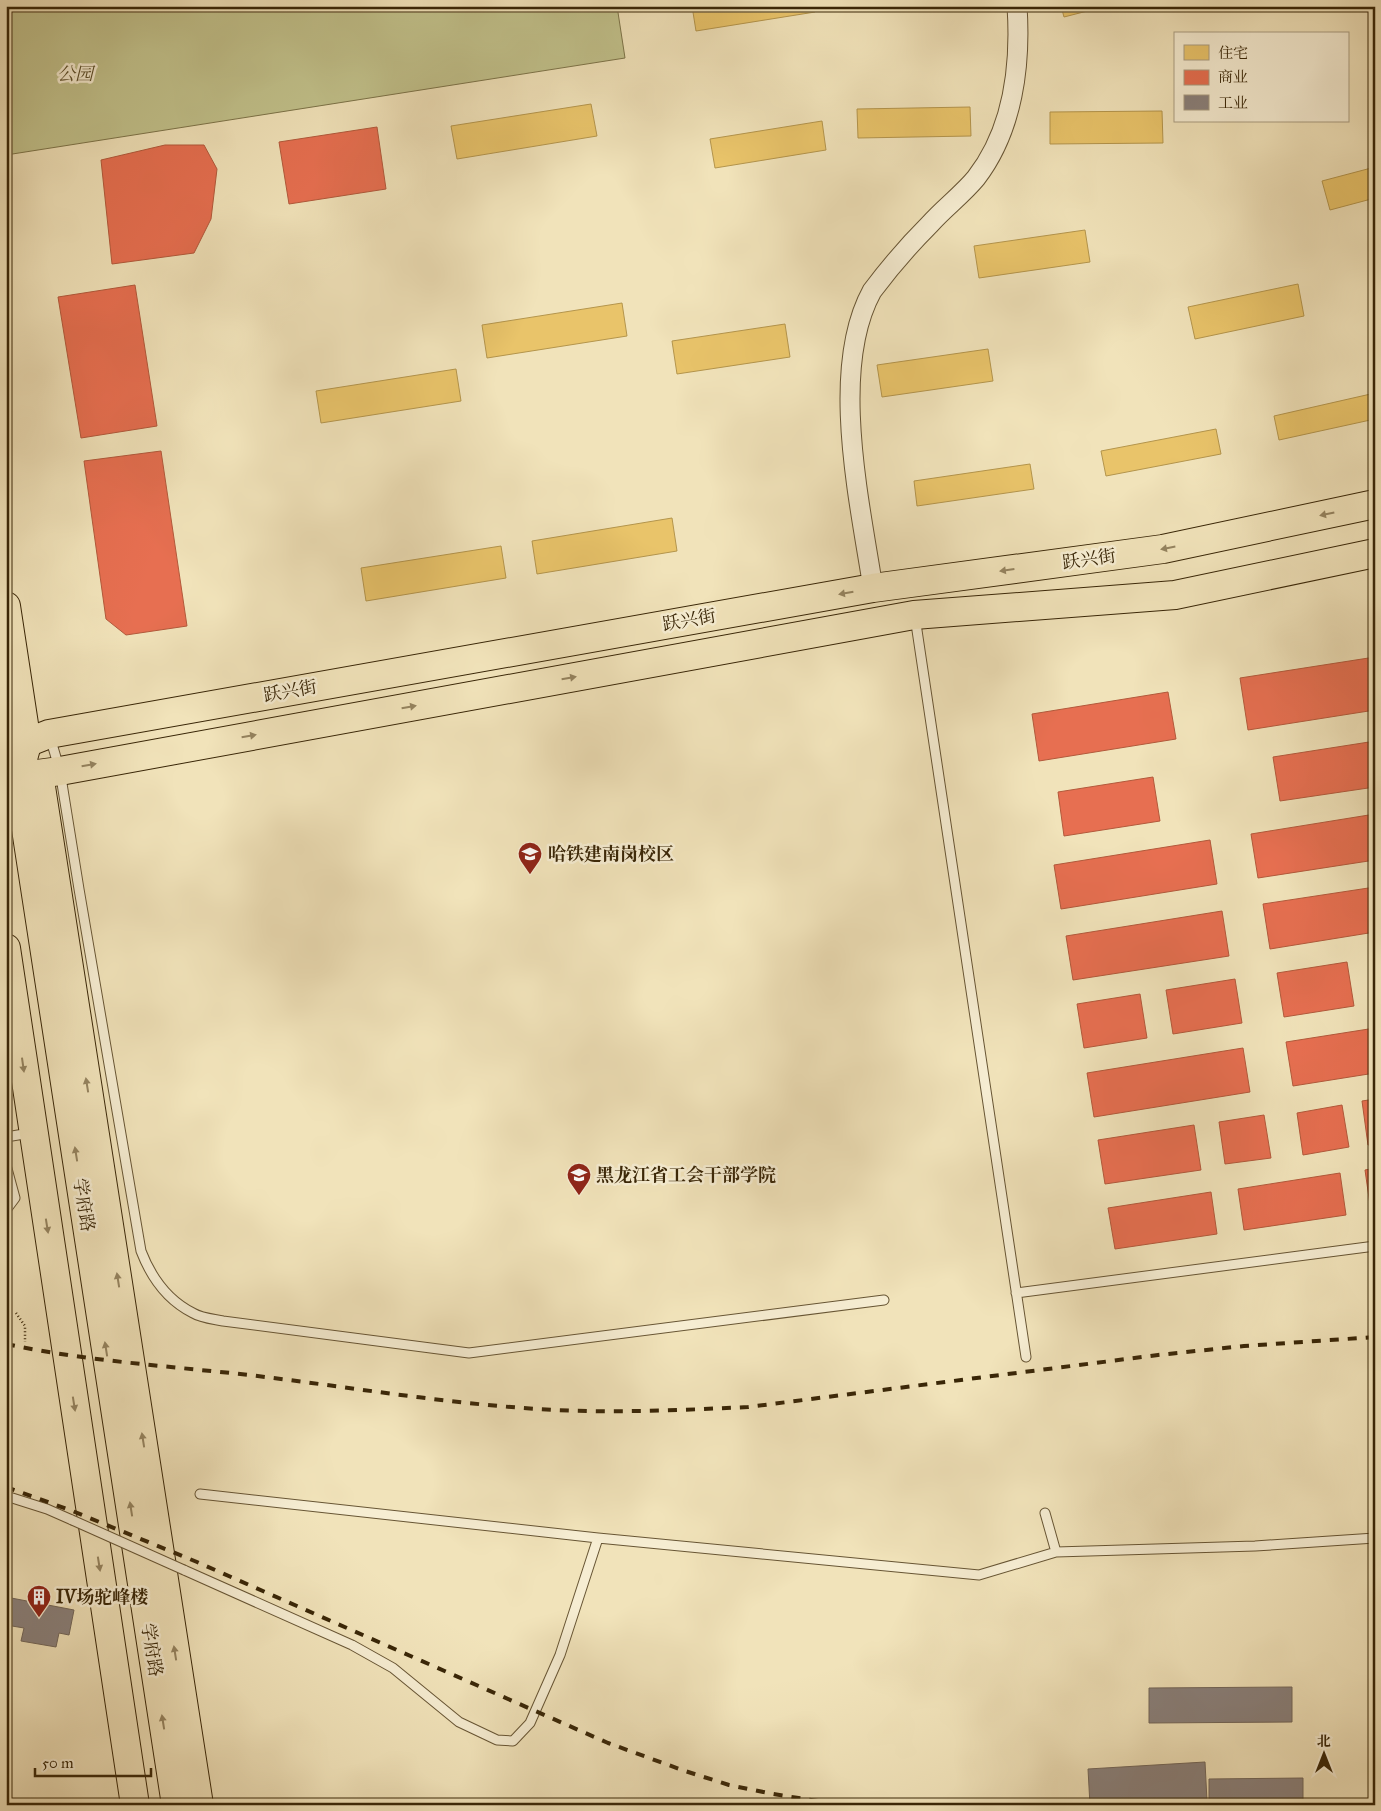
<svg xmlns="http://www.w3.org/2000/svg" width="1381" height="1811" viewBox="0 0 1381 1811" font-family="'IM FELL Great Primer','Noto Serif SC',serif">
  <rect width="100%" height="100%" fill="#f1e3ba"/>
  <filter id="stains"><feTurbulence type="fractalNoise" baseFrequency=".004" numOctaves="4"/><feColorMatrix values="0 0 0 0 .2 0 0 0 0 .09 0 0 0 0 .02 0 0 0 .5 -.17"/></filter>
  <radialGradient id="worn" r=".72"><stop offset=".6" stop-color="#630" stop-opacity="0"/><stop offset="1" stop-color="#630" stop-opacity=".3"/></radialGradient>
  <path fill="#c1c18b" stroke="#7d7449" d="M6,6H617L625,58L6,155Z"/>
  <path fill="#e9c46a" stroke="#b4954c" d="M692,6H814L815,12L696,31Z
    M1061,6H1107L1064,17Z
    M591,104L597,136L457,159L451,126Z
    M970,107L971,136L858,138L857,109Z
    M1162,111L1163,143L1050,144V112Z
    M822,121L826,150L715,168L710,139Z
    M1375,167V198L1330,210L1322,181Z
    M1085,230L1090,262L979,278L974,246Z
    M1298,284L1304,316L1195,339L1188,307Z
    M622,303L627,336L487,358L482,325Z
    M785,324L790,357L677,374L672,341Z
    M988,349L993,381L882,397L877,365Z
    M456,369L461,401L321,423L316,391Z
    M1375,393V419L1279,440L1274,416Z
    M1216,429L1221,454L1106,476L1101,451Z
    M1030,464L1034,489L917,506L914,481Z
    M672,518L677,551L537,574L532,541Z
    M501,546L506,578L366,601L361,568Z"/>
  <path fill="#e76f51" stroke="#b3593b" d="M377,127L386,189L289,204L279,142Z
    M165,145H204L217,169L211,219L194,253L112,264L101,160Z
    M135,285L157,426L81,438L58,297Z
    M161,451L187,626L126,635L106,619L84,461Z
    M1375,657V710L1248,730L1240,678Z
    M1168,692L1176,739L1039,761L1032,714Z
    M1369,742L1375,787L1280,801L1273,757Z
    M1153,777L1160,821L1064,836L1058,792Z
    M1375,814V860L1258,878L1251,834Z
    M1210,840L1217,884L1061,909L1054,865Z
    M1375,887V932L1270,949L1263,904Z
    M1222,911L1229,956L1073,980L1066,936Z
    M1375,958V989L1370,959Z
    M1347,962L1354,1006L1284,1017L1277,973Z
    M1235,979L1242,1023L1173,1034L1166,990Z
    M1140,994L1147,1038L1084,1048L1077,1004Z
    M1375,1028V1073L1293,1086L1286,1042Z
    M1243,1048L1250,1092L1094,1117L1087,1073Z
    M1375,1099V1144L1368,1145L1362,1101Z
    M1342,1105L1349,1147L1303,1155L1297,1113Z
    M1264,1115L1271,1158L1225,1164L1219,1122Z
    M1194,1125L1201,1170L1105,1184L1098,1140Z
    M1375,1168V1211L1371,1212L1365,1170Z
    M1340,1173L1346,1215L1244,1230L1238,1189Z
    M1211,1192L1217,1234L1115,1249L1108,1208Z"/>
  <path fill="#8a817c" stroke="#726659" d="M6,1597L74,1610L69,1635L59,1633L56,1647L21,1641L24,1628L6,1625Z
    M1292,1687V1722L1149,1723V1688Z
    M1205,1762L1207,1801L1145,1805H1090L1088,1769Z
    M1303,1778V1801L1209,1802V1779Z"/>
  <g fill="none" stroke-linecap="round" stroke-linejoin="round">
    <defs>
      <path id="service" d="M915,617L1026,1357
        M50,737L60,771L79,889L141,1251C151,1277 167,1300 193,1313C201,1318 213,1319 223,1321L469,1353L884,1300
        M6,1137L30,1133
        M6,1165L15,1198L6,1210
        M1016,1293L1375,1246
        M200,1494L598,1538L979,1575L1056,1552L1255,1546L1375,1538
        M6,1496L47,1509L72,1520
        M1045,1513L1056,1552
        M184,1570L352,1645L393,1668L459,1722L497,1740L513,1741L530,1723L560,1655L598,1538"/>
      <path id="minor" d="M873,588C860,503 829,369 872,291C890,267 909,245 930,224C944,208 962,195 976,178C1013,130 1021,65 1017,6"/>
      <path id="primary" d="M6,751L49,734L873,588L1163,549L1375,504
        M15,777L60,771L914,615L1175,595L1375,553"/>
      <path id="trunk" d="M6,606L27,744L18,777L176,1805
        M39,774L199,1805
        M6,948L135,1805"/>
    </defs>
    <use href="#service" stroke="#675534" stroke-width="11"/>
    <use href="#minor" stroke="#675534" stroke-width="21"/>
    <use href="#primary" stroke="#392607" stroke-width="30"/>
    <use href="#trunk" stroke="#392607" stroke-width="30"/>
    <path stroke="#392607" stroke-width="2.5" stroke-dasharray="1 2.5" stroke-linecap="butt" d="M16,1313L25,1326V1342"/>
    <use href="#service" stroke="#f6edd2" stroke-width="9"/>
    <use href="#minor" stroke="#f6edd2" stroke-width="19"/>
    <use href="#primary" stroke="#f1e3ba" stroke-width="28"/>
    <use href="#trunk" stroke="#f1e3ba" stroke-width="28"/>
    <path stroke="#392607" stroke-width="4" stroke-dasharray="9 9" stroke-linecap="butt" d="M6,1344C86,1361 168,1366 249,1375C351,1387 453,1405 556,1410C620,1413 685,1410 748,1407L1158,1355L1244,1346L1375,1337
      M6,1487L70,1510L197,1562L608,1743L685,1771L729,1785L773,1794L844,1805"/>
    <defs>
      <path id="service-bridge" d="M72,1520L184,1570"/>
    </defs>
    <use href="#service-bridge" stroke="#675534" stroke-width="11" stroke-linecap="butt"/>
    <use href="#service-bridge" stroke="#f6edd2" stroke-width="9"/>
  </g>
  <defs><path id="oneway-solid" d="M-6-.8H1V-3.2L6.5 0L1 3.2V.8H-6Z" transform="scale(1.25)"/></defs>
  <g fill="#958460">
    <use href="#oneway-solid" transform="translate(1327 514) rotate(168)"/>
    <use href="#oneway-solid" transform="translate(1168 548) rotate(169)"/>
    <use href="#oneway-solid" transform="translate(1007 570) rotate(172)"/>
    <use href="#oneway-solid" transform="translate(846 593) rotate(170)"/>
    <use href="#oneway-solid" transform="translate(569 678) rotate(-10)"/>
    <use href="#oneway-solid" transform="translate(409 707) rotate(-10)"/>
    <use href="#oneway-solid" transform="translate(249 736) rotate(-10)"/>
    <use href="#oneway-solid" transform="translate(89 765) rotate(-10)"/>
    <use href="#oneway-solid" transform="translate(23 1065) rotate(82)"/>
    <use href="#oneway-solid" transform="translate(87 1085) rotate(-99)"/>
    <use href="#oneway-solid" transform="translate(76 1154) rotate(-99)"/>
    <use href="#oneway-solid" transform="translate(47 1226) rotate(81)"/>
    <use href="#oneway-solid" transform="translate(118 1280) rotate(-99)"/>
    <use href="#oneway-solid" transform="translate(106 1349) rotate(-99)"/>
    <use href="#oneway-solid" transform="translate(74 1404) rotate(81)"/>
    <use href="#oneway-solid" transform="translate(143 1440) rotate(-99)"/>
    <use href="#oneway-solid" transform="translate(131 1509) rotate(-99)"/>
    <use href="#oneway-solid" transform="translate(99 1564) rotate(81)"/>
    <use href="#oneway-solid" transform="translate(175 1653) rotate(-99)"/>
    <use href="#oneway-solid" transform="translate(163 1722) rotate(-99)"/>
  </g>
  <defs>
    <symbol id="school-pin" viewBox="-11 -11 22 30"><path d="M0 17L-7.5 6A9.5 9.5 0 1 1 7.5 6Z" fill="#8f2418" stroke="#f6edd2"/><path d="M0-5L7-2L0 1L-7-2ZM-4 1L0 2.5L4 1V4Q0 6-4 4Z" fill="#fff"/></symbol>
    <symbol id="university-pin" viewBox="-11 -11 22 30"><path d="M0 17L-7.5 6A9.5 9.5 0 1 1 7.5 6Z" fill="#8f2418" stroke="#f6edd2"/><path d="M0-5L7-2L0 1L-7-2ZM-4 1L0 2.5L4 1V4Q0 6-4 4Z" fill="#fff"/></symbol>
    <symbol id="building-pin" viewBox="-11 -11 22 30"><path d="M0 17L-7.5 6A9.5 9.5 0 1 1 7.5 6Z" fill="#8f2418" stroke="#f6edd2"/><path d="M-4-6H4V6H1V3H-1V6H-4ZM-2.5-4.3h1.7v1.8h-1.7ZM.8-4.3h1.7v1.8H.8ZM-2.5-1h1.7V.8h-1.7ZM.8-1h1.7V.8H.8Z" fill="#fff"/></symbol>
  </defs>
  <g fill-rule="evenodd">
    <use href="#school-pin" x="516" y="840" width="28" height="38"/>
    <use href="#university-pin" x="565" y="1161" width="28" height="38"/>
    <use href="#building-pin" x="25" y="1583" width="28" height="38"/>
  </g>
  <g text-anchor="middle" stroke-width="5" stroke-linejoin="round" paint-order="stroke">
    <g font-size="18" font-style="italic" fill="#5b4d28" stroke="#f6edd2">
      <text x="75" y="80">公园</text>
    </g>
    <g font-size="18" fill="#392607" stroke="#f6edd2">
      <text transform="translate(1089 559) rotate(-8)" y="6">跃兴街</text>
      <text transform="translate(689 620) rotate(-10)" y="6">跃兴街</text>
      <text transform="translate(290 691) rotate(-10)" y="6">跃兴街</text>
      <text transform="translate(84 1205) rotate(81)" y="6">学府路</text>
      <text transform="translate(152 1650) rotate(81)" y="6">学府路</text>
    </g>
    <g font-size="18" font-weight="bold" fill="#392607" stroke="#f6edd2" text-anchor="start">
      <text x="548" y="860">哈铁建南岗校区</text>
      <text x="596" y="1181">黑龙江省工会干部学院</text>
      <text x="56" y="1603">IV场驼峰楼</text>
    </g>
  </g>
  <rect width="1381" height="1811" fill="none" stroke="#f1e3ba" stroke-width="25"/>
  <rect x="8" y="8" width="1366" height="1796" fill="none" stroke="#392607" stroke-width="2.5"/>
  <rect x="12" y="12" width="1356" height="1786" fill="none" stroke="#392607"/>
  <rect x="1174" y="32" width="175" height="90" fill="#f6edd2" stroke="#aa9d81"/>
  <rect x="1184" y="45" width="25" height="15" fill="#e9c46a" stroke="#aa9d81"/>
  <text x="1218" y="58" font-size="15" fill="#392607">住宅</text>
  <rect x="1184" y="70" width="25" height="15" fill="#e76f51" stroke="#aa9d81"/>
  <text x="1218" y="82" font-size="15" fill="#392607">商业</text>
  <rect x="1184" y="95" width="25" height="15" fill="#8a817c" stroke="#aa9d81"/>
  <text x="1218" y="108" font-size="15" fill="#392607">工业</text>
  <g transform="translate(1324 1754)" stroke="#f6edd2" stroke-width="4" paint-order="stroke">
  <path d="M0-4L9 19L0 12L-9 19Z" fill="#392607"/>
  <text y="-8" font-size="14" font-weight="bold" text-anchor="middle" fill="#392607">北</text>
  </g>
  <path d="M35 1768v8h116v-8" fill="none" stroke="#392607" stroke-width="2.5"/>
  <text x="42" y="1768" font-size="15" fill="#392607" stroke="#f6edd2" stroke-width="4" paint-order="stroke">50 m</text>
  <rect width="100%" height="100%" filter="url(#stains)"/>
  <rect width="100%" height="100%" fill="url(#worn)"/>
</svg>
